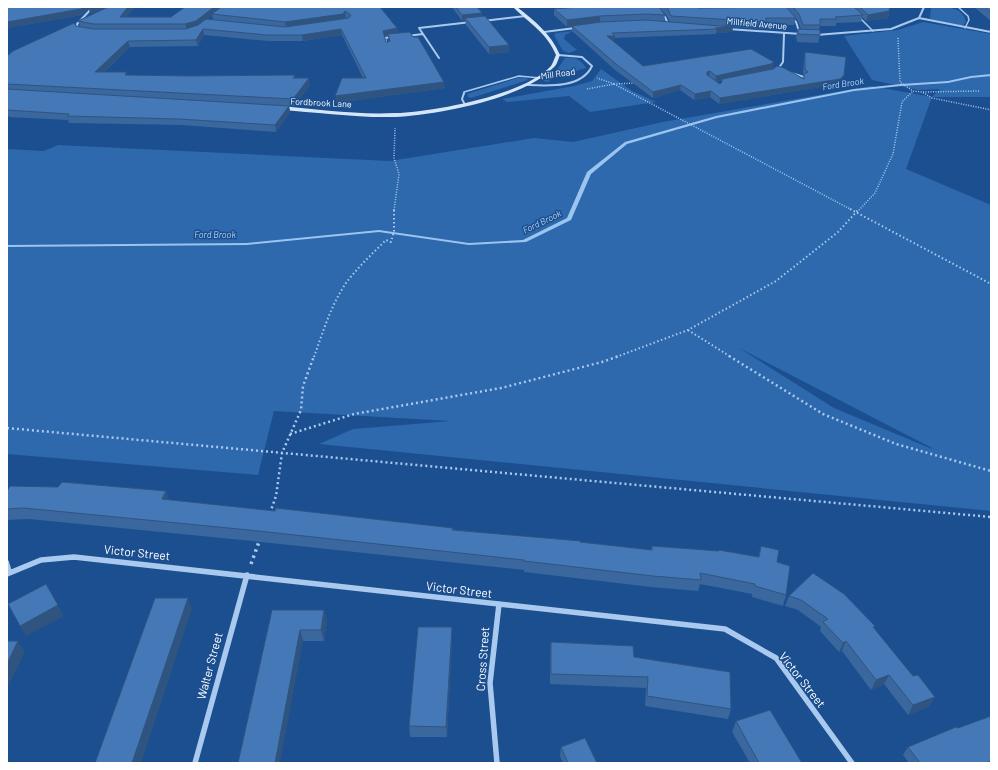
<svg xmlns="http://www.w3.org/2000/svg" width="998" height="770" viewBox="0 0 998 770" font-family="Barlow,sans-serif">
  <rect width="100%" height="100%" fill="#1b4f8f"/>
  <path fill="#2e69ad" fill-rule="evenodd" d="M931,7C945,7 962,5 966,22L963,25H959L933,20L930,18Z
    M923,22L991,34V97H932L906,169L991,205V511L319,444L353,429L451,421L274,411L258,475L7,454V149L44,151L58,145L390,161L534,138L573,142L663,122L871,86L932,97L940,89L919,90L872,80L844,36L898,30ZM739,348L932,448V449L834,408Z
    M573,31L565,35L564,39L577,50L569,53L563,51L554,35L556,33Z
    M565,58C574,57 581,59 586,68L552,78L548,82L543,81L557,70Z
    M601,69L632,91L656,102L590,112L569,96L507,102L502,99L574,86L592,81Z
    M521,77L526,78L528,80L471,98L468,97L467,94Z"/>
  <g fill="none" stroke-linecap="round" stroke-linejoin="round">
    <path fill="#9cc4f0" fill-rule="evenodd" d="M991,74V76L971,78L948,83L901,86L854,91L717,118L627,144L591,174L571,220L526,242L469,245L379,232L247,245L7,247V245L247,243L379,230L469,243L523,240L567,218L587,172L625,142L716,116L854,89L901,84L948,81L971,76Z"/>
    <path stroke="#a9c9ee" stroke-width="1.5" stroke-dasharray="1 1.5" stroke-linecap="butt" d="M898,38L900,82L913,91L922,92L932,98L991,110
      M614,84L852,210
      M614,84L635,83
      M587,89L614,84L597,78
      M923,92L979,91
      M394,210L399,174L394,158L395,128
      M859,210L875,193L893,154L902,102L913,91"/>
    <path stroke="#a9c9ee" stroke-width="2" stroke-dasharray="1.5 2.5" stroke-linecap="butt" d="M850,209L991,284
      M688,330L731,357
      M314,357C323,332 331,305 346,283C358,267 372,254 386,240L391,242L394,231V209
      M616,357L688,330L776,281L838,232L859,209"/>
    <path stroke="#a9c9ee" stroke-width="2.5" stroke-dasharray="2 3" stroke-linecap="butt" d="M729,356L823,414L896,444L991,471
      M7,428L991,517
      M290,434L354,414L501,388L602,362L619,356
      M270,513L276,496L282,453L301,410L303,386L314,356
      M259,540L260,538"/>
    <path stroke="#a9c9ee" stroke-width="3.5" stroke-dasharray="2.5 4" stroke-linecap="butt" d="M251,564L260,539"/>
    <path stroke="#a9c9ee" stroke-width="1.5" d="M958,7L968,16L969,20L965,28
      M859,17L873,31
      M464,94V92L519,76L540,78"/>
    <path stroke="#a9c9ee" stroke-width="2" d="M464,93L462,99L465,105"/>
    <path stroke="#a9c9ee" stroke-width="4" d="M7,562L10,572"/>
    <path stroke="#a9c9ee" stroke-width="2" d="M657,7L665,17L668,24
      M791,17L796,22L800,34
      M919,18L991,32
      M919,18L924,7
      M483,21L526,16
      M78,29L77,24L93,7
      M728,29L801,34
      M544,32L575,28
      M816,35L891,29L919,18
      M407,36L423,34
      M387,45L385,38L392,37
      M439,58L419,28L471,22
      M778,69L783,62L784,34
      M791,73L804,77
      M528,85C549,86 582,88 592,66L582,57L558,55"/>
    <path stroke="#a9c9ee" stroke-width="5.5" d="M7,574L41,560L74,557L725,629L776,658L852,763
      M195,763L247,575
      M497,763L490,683L499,604"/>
    <path fill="#d6e6fa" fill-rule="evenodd" d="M513,7H517C535,21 551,34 560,55C558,60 557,65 553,68C523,99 437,115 395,117C356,118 317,112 279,110L276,108L279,106C317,109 356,115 395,113C433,112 525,95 551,66C553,63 554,59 556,55C547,33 529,23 513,7Z"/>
  </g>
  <path fill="#3a679d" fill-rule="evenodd" d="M7,7H135L126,17H171L185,7H380L397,28L398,33L445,88L336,103L363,78L342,35L303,41H268L204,35L198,46L130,47L104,72L128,75L190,76L295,75V78L310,85L294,106H289L290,112L276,132L181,125L69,123L68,120L9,117V116H7V56L76,26H80L78,21L97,12L90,13L89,8L82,15L7,28ZM212,15L213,19H207ZM384,36H388L389,42H386Z
    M452,7H477L482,13V17L509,45V52L489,54L466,25L465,20L462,21Z
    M578,7H697L698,8L749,7H890L888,18L866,21L862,17L861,22L836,23V26H820L819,30L820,35L818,43L797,42L796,36L798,29H801L798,21L796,18L794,25H765L764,29L733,27L732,32L716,33V34L615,38V41H613L643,66L773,68L771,69L803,79L804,75L803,74L804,58L805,52L843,81L838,84L719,104L710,97L694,100L680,90L653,98L615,70L572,31V26L567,27L554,15V9ZM659,7L667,16L670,22H664L665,15ZM722,80L721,83L720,84L716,81Z
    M974,7H991V21Z
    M166,491L169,500L651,550L652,546L758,557L761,546L777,562L786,595L783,606L752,597V594L700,584L698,591L651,587L524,572V570L252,541L29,519L7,520V509Z
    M813,573L875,626L874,628L930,706L908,715L884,684L871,690L842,651L839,652L820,631L821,627L798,610L785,606L789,596Z
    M272,610H324L327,621L324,641H303Z
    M452,638L447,737H410L409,726Z
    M551,642L634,657L731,709L728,719L645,706L646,688L550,684V653Z
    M736,721L802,763H750L732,732Z
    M561,747L597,763H563L560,756Z
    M908,747L991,763H909L903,755Z"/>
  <path fill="#305480" d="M83,7H109L110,10L90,13L89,8L82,15L7,28V22Z
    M128,7H135L121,23L120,17Z
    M214,7H222L197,27L187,30L185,24Z
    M345,11L346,17L344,19L286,27L285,22Z
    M889,11L888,18L866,21L868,15Z
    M482,13V18H465V20L462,21V15Z
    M600,16V22L567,27V20Z
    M733,27L732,32L716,33L717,29L715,28Z
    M397,28L398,34L383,36V31Z
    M203,29L204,35L198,46L196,40Z
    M341,29L342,35L303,41L302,35Z
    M607,36H615V41L606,42Z
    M128,41L130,47L97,78L95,72Z
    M509,45V52L489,54V47Z
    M774,62L773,68L770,70L715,81L716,76Z
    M710,71L709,77H706L707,72Z
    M844,75L843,81L838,84L719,104L720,98Z
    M309,78L310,85L294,106L293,99Z
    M444,82L445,88L336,103L335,96Z
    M681,85L680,90L653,98V92Z
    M711,91L710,97L694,100L695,94Z
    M289,106L290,112L276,132L275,125Z
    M166,491L170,502L162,499Z
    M188,598L192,609L141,763H132Z
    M58,605L64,616L26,636L20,626Z
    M324,610L327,621L324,641L321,630Z
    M452,627V638L447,737L446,727Z
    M300,630L303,641L280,763H275Z
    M18,641L25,652L7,688V664Z
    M846,641L842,651L839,652L843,643Z
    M889,675L884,684L871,690L876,680Z
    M935,697L930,706L908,715L913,705Z"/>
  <path fill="#4478b7" stroke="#305480" d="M7,7H83L81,9L7,22Z
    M108,7H128L120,17H171L185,7H214L196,21L185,24H94L78,21Z
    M221,7H380L397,28L383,31L386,42H388L390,41L388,34L410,32L413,37H418L444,82L335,96L342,78H366L341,29L302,35H267L203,29L196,40L128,41L95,72H127L125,75L190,76L295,75L293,78H309L293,99L7,84V56L13,51L74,23L76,26L93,29H186L198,25L206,19L285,27L349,18L351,15L345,11L343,14L285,22L212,14Z
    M456,7H477L482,13L462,15Z
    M578,7H659L665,15L646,14L600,16L567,20L554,9Z
    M666,7H697L698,8L786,7L796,18H766V22L671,16L668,9Z
    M793,7H854L863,15L835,17L837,19H820V25H803L799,14Z
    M860,7H890L889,11L868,15Z
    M985,7H991V12Z
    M485,16L509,45L489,47L465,18Z
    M646,20L733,27L715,28L717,29L612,33L615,36H607L643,66L751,49L774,62L771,64L716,76L710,71L707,72V75L720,84L722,82V79L773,69L777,66L784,68L804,79V74L808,72L805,69V52L846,57L844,75L840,79L720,98L711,91L695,94L681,85L653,92L616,64L572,26L601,22Z
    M798,29L820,30V35L798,34Z
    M7,89L289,106L275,125L179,119L67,116L69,114L7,110L8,109H7Z
    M62,482L166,491L162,499L275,511L276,508L453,528L452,530L581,541L580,542L652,550V546L719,551V550L759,557L761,546L779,550L777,562L790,566L786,595L755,586V584L700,573L701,580L653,576L524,561V560L249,530L24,508L7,509V491L10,486L58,487Z
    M813,573L844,594L875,626L873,627L913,676L918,675L935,697L913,705L889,675L876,680L846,641L843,643L823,622L828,619L801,600L789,596Z
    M46,584L58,605L20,626L8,604Z
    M155,598H188L132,763H95Z
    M272,610H324L321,630H300L275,763H238Z
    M418,627H452L446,727L409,726Z
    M7,641H18L7,664Z
    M551,642L633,646L634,657L730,672L731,709L647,696L648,677L551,674Z
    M770,710L802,763H759L736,721Z
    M991,716V761L987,763H920L908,747L956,727L958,728Z
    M585,738L597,763H568L561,747Z"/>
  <g text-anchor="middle" stroke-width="3" stroke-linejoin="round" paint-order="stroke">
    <g font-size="9" fill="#fff" stroke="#1b4f8f">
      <text transform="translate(757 24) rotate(5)" y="3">Millfield Avenue</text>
      <text transform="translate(558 74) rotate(-8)" y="3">Mill Road</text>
      <text transform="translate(321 103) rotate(3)" y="3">Fordbrook Lane</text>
    </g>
    <g font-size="9" font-style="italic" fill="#b5d3f5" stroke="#1b4f8f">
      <text transform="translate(843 84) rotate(-9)" y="3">Ford Brook</text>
      <text transform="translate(542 222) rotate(-26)" y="3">Ford Brook</text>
      <text x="215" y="238">Ford Brook</text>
    </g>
    <g font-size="12" fill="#fff" stroke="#1b4f8f">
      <text transform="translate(137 553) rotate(6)" y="4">Victor Street</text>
      <text transform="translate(459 590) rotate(7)" y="4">Victor Street</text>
      <text transform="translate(483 659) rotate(-86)" y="4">Cross Street</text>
      <text transform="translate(210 666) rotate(-75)" y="4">Walter Street</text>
      <text transform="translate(802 680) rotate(52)" y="4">Victor Street</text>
    </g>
  </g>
  <rect width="998" height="770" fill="none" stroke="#ffffff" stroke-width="16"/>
</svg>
